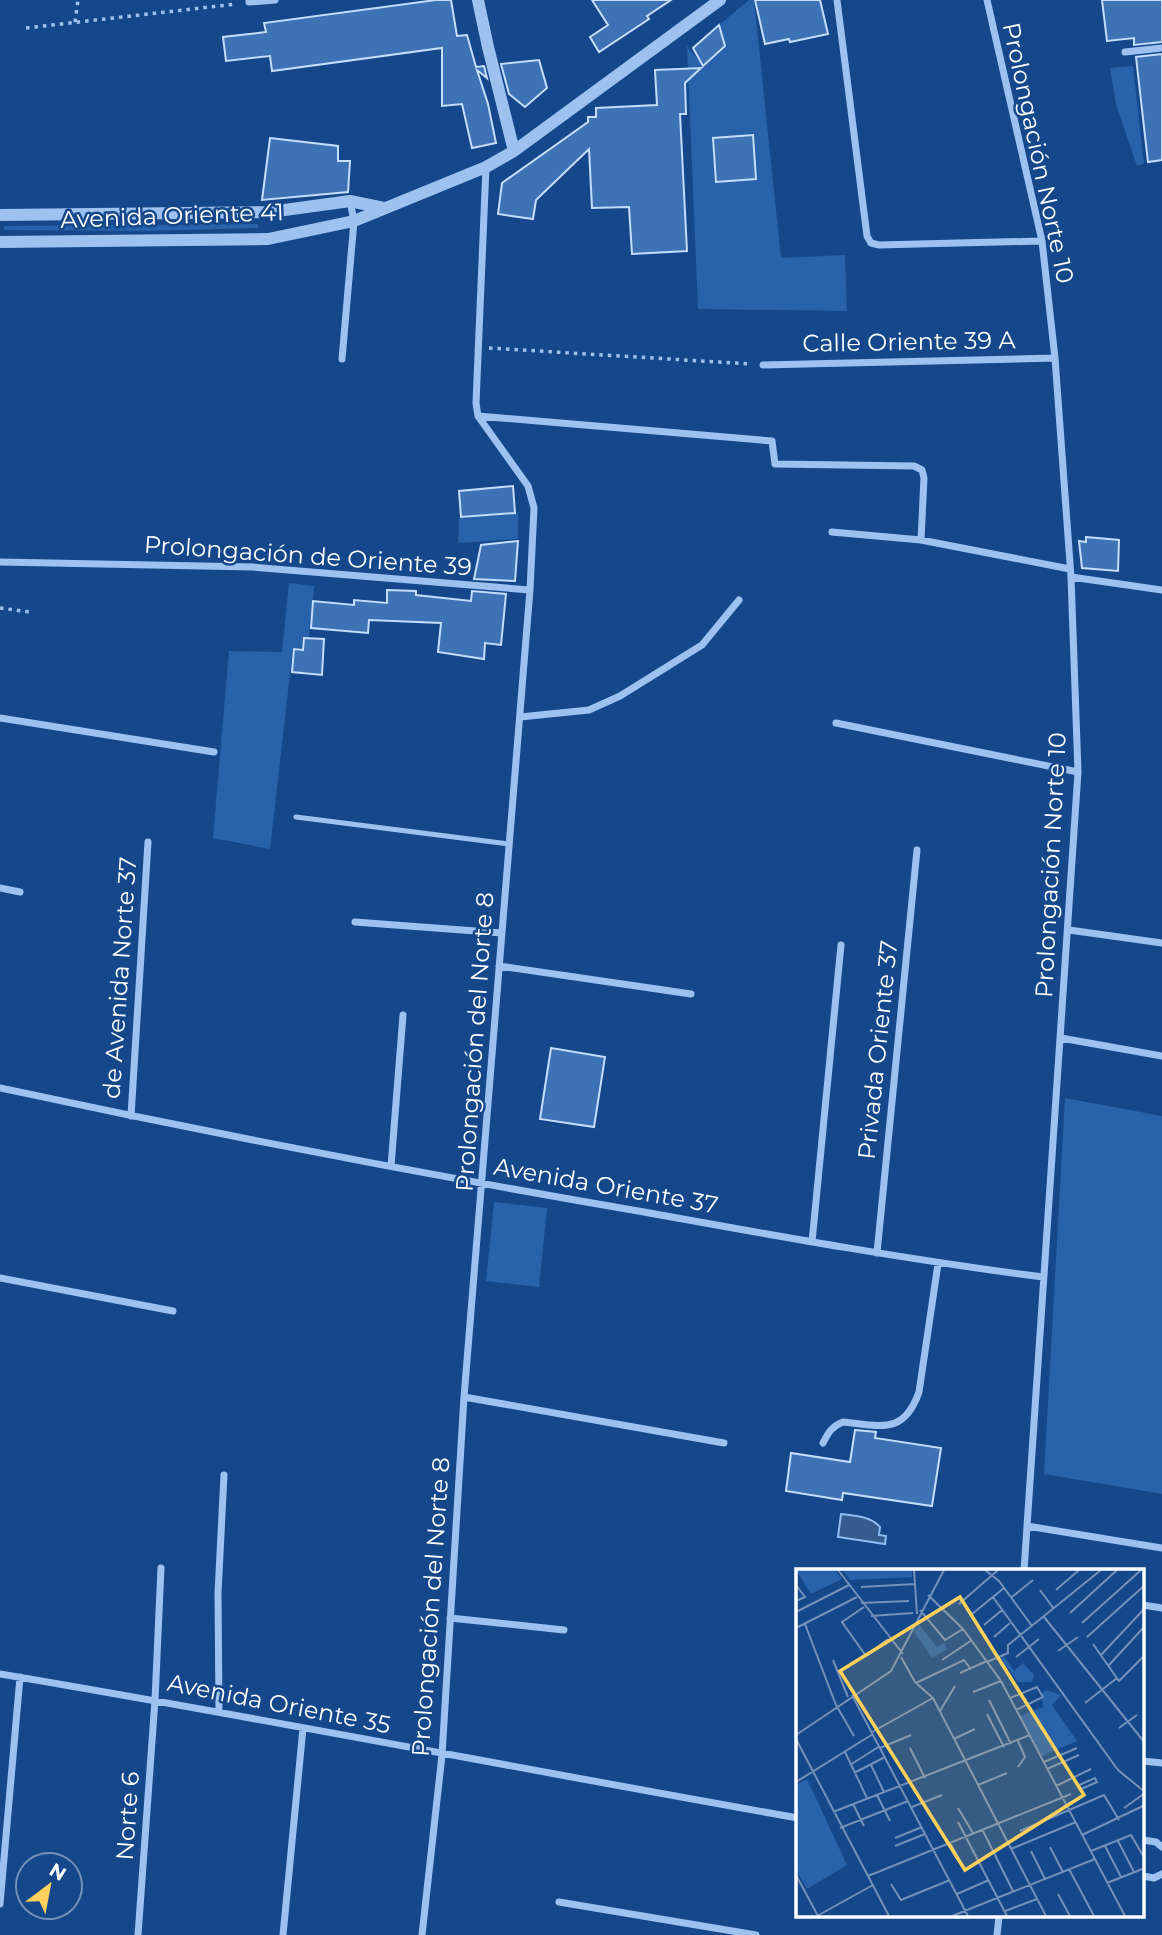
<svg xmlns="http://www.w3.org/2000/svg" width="1162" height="1935" viewBox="0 0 1162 1935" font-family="Montserrat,sans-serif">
  <rect width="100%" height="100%" fill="#15488b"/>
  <path fill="#2762aa" d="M749,0H754L781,258L845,255L847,311L698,309L687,46L703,66L725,46L719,25Z
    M1133,66L1144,164L1137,166L1116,104L1110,68Z
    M258,224V228L147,231L4,230V226Z
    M518,513V539L458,543L459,518Z
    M289,583L314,586L309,637H303L302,649L293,648L270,849L213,838L229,651L282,652Z
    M1065,1098L1162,1116V1494L1044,1474Z
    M494,1202L547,1208L539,1287L486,1281Z"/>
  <path fill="#365c8d" stroke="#8fbdf3" stroke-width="2" d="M841,1514C856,1516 870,1516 880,1527L879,1535L886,1536L885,1544L838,1537Z"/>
  <path fill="#3d72b4" stroke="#c4ddfb" stroke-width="2" d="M436,0H451L457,36L467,35L476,67L484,66L487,78L477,70L488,104L496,143L472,148L462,104L442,106V48L272,71L270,56L226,61L223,37L266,32L264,23Z
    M592,0H671L647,16L649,19L599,52L590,37L608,25Z
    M755,0H820L828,34L790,42L789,39L765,44Z
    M1102,0H1162V42L1134,45V38L1107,41Z
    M719,25L725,46L703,66L693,48Z
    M1162,54V160L1148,162L1136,57Z
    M539,60L547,88L525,107L509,94L501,64Z
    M701,68L685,83L686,114H680L687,251L632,254L629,207L592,208L589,149L536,200L533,219L498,214L502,183L588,122V117H596V108L657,105L655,70Z
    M753,135L756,179L716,182L713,138Z
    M270,138L338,146V161H350L348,192L262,200Z
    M513,486L515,513L461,517L459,491Z
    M1086,537L1119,540L1118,571L1082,568L1079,541L1086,542Z
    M518,541L515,581L474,579L481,545Z
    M387,590L416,591V595L471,601L472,591L506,594L501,645L485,643L484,659L438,652L441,623L369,620L368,633L311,628L313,601L354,605V600L387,603Z
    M304,638L324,639L322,675L292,672L294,649L303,650Z
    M551,1048L605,1057L594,1127L540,1119Z
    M855,1430L876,1432L875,1438L941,1448L932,1506L843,1493L842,1500L786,1491L791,1453L850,1462Z"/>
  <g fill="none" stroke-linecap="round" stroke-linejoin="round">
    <path stroke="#9dc2f0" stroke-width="3.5" stroke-dasharray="3.5 5" stroke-linecap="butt" d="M75,22L78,0
      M26,28L236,4
      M489,348L751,364
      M0,608L30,612"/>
    <path stroke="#9dc2f0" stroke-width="5" d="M296,817L509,844"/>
    <path stroke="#9dc2f0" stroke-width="7" d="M249,0V2L275,0
      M837,0L867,236L871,243L879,245L1042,241
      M987,0L1042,241L1055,358L1071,577L1078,772L1024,1571
      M1125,52L1162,48
      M342,359L354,221L350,201
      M763,365L1055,358
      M478,416L772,441L775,464L914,466L922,470L924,478L921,540
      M832,532L921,540L1070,569
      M0,562L252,567L530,590
      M1071,577L1162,590
      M520,717L589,710L620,696L702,645L739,600
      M0,718L214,752
      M836,723L1078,772
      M0,888L20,892
      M355,922L502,933
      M1069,930L1162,943
      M499,966L691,994
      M1061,1038L1162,1056
      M0,1088C214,1134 428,1175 644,1212C777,1236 909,1260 1043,1277
      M131,1116L148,842
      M391,1166L403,1015
      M812,1242L841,945
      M877,1253L917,850
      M0,1278L173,1311
      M464,1397L724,1443
      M823,1443C828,1433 832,1426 843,1422C881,1426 904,1435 919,1392L938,1264
      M1027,1526L1162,1548
      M1143,1605L1162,1608
      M450,1618L564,1630
      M0,1674C267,1719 532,1771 798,1818
      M219,1712L218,1593L224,1475
      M1143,1761L1162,1763
      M1143,1840L1156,1842L1162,1847
      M1143,1876L1154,1878L1162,1874
      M559,1902L756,1935
      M0,1904L20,1677
      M138,1935L155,1700L161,1568
      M283,1935L303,1728
      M422,1935L442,1755L464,1397L530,590L534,508L528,486L478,416L476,403L486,167
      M997,1935L999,1916"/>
    <path stroke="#9dc2f0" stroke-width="12" d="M478,0L488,47L514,151
      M0,215L270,212L350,201L384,208
      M0,242L268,239L354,221L486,167L514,151L720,0"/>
  </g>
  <g text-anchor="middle" stroke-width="5" stroke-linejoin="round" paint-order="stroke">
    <g font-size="24" fill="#fff" stroke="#15488b">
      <text transform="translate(1038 153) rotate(78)" y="8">Prolongación Norte 10</text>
      <text transform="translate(172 216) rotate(-2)" y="8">Avenida Oriente 41</text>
      <text transform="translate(909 342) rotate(-1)" y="8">Calle Oriente 39 A</text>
      <text transform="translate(308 556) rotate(4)" y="8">Prolongación de Oriente 39</text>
      <text transform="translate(1051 865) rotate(-87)" y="8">Prolongación Norte 10</text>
      <text transform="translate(120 978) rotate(-86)" y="8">de Avenida Norte 37</text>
      <text transform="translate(475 1042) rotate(-86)" y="8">Prolongación del Norte 8</text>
      <text transform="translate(878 1050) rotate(-84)" y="8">Privada Oriente 37</text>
      <text transform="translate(606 1186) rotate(10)" y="8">Avenida Oriente 37</text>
      <text transform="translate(431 1607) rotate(-86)" y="8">Prolongación del Norte 8</text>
      <text transform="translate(279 1704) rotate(11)" y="8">Avenida Oriente 35</text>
      <text transform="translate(128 1816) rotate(-86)" y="8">Norte 6</text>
    </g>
  </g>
  <g transform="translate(796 1569)">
    <rect width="348" height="348" fill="#15488b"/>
    <path d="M0,1H39L46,10L15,25ZM47,1H116V8L54,11ZM122,54L141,78L148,74L151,80L136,89L118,63ZM208,87L218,102L227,94L238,106L236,113H222L204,89ZM251,121L265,126L256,136L281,172L246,187L224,147L247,138L246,124ZM11,210L51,296L11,320L0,300V216Z" fill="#2762aa"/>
    <path fill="none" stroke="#7391b9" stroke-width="2" d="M42,1L107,85M118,1L121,45M189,1L203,12L236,57M0,16L9,28L0,32M65,18L119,15M244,21L258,40M260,21L283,1M132,26L167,60L205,112L329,347M197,28L322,201L349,223M216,28L237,11M65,34L113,32M163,35L202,1M68,38L46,53L70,87L92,70M124,41L149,71L167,60M0,43L53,16M274,44L321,1M176,45L208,19M75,47L117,44M248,48L349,174M286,54L344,2M9,55L40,136L58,167M188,56L206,41M0,59L61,28M198,68L214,54M291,68L349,16M297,75L323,112L349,86M262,82L282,68M305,86L349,39M105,88L119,113L137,129L250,347M220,88L243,70M37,91L52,128M146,91L176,71M191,93L212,84V76L305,1M313,96L349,57M164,104L191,92M120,114L168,91L174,99M177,123L205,112M56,126L172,347M214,129L241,118L247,128L220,141M193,131L215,175M289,134L321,109M144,142L159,117M191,145L208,178M323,159L341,146M76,163L137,129M0,166L95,102L148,1M0,170L93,347M158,170L179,160M84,179L115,166M114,179L129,209M49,183L71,229M248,193L281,179M54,196L84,177M75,196L88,223M222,198L229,188L222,172M251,200L283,186M58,204L89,188M0,213L77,165M182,216L211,204M260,217L295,200M281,217L299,209L301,213L283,221M81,226L94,252M57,235L68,257M116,238L146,226M162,239L177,264M328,239L349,224M37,243L234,166M162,253L211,347M44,259L112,232M186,260L217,322M224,262L308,226L323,251M286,266L349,236M99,269L126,258M322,272L338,303M154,273L168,301M99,277L129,265M309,277L325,308M254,278L267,303M215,280L280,253M235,282L249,310M295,282L335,266L349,290M273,300L298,347M0,306L22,347M72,307L275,225M311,314L349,299M95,315L105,331L154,311M161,325L193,311M262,325L274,347M209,342L241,330M21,347L77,316M156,347L299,290"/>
    <path fill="#ffd05c" fill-opacity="0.15" stroke="#ffd05c" stroke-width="3.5" d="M164,28L288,226L169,301L44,102Z"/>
    <rect width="348" height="348" fill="none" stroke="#fff" stroke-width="3.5"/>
  </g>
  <g transform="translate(49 1886) rotate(32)"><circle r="33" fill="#15488b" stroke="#7391b9" stroke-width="2"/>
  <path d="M0-5L12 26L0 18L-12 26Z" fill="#ffd05c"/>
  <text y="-10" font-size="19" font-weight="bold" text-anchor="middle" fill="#ffffff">N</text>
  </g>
</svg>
